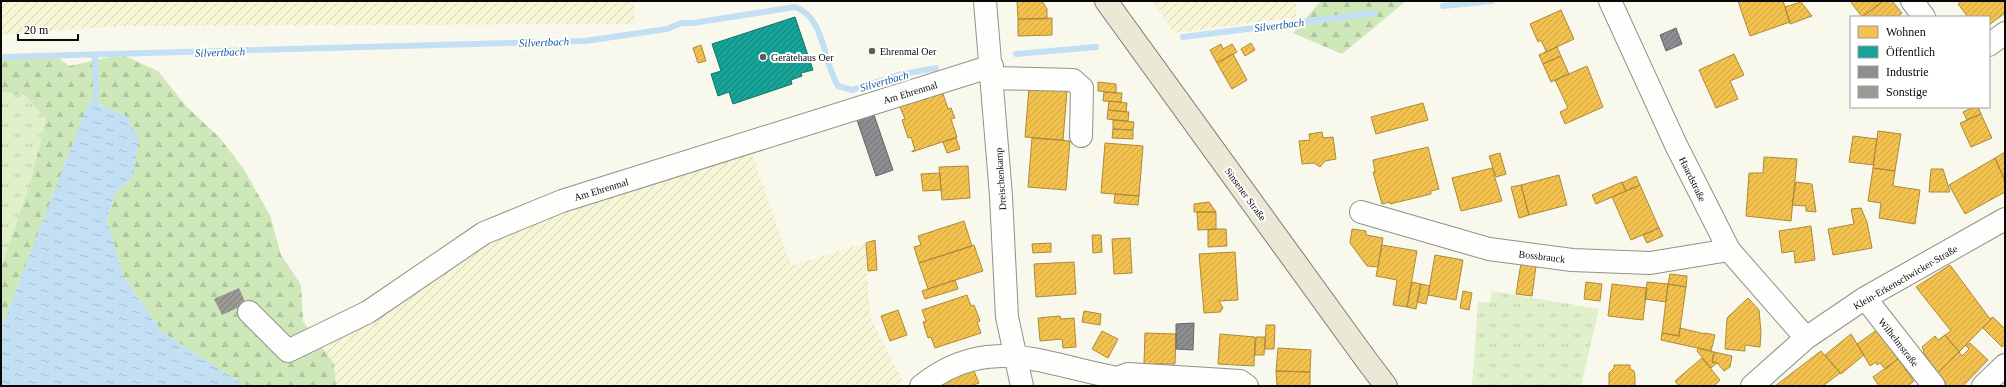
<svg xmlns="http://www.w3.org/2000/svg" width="2006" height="387" viewBox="0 0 2006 387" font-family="'Times New Roman',serif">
  <defs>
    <pattern id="farmland-furrows" width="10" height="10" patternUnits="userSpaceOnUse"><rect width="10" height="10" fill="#f6f6d7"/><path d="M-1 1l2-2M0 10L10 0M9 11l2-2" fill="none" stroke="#d2d2b7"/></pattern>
    <pattern id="grass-tufts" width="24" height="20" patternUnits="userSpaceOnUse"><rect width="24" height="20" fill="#dff0cb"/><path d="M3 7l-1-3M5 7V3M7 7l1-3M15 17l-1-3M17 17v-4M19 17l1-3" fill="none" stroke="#beccad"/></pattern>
    <pattern id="forest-firs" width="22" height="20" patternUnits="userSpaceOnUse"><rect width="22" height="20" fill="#cee8b9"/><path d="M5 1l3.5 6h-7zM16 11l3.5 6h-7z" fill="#b0c69e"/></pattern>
    <pattern id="water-ripples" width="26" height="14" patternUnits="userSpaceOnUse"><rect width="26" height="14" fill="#c2dff4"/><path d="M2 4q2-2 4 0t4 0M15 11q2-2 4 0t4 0" fill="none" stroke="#a5bed0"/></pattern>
    <pattern id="homes-hatch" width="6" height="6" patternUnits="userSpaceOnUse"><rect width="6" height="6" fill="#f2c14e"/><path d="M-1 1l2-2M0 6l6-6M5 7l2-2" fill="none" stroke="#cea443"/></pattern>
    <pattern id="public-hatch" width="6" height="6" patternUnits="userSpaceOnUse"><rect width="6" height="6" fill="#17a398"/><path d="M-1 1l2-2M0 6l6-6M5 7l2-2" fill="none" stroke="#13837a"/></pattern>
    <pattern id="industry-hatch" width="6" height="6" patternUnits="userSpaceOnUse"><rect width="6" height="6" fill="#8d8d92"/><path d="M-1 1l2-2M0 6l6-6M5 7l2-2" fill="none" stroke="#717175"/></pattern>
    <pattern id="building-hatch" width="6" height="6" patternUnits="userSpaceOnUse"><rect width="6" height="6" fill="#9b9993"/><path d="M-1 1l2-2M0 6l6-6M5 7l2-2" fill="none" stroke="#7d7b76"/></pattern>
  </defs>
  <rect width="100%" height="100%" fill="#f9f8ec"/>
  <path fill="url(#farmland-furrows)" d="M1,1H634L635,24L117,26L1,35Z
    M1152,1H1296V17L1174,33Z
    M751,151L791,266L865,243L870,317L903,382L898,386H336L334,364L323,349L494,241L593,201Z"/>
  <path fill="url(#grass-tufts)" d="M1,92L24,95L46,118L31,180L1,268Z
    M1492,291L1599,309L1581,386H1472L1478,302H1490Z"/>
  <path fill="url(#forest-firs)" d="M1321,1H1406L1342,54L1293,33Z
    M52,53L69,66L110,57L125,56L158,71L186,106L219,137L243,168L270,215L281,255L301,285L303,321L334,364L336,386H246L162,332L124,277L107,220L114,195L133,177L125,115L90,101L1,329V268L31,180L46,118L24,95L1,92V55L15,57Z"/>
  <path fill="url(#water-ripples)" d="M89,101L125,115L139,138L133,177L114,195L107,220L124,277L162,332L246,386H1V329Z"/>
  <path fill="url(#homes-hatch)" stroke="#ac8a39" d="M1017,1H1042L1047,9V19H1018Z
    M1738,1H1783L1790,22L1750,36Z
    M1850,1H1883L1862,17Z
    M1883,1H1892L1902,13L1897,17H1862Z
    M1962,1H2005V13L1989,25V17H1968L1958,4Z
    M1801,2L1812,16L1790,24L1785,7Z
    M1561,10L1574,39L1544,53L1546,51L1541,40L1538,42L1530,24Z
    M1052,18V35L1018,36V19Z
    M1251,43L1255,50L1245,56L1241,49Z
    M1221,44L1223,49L1232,44L1237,52L1217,63L1210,50Z
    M701,45L706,61L698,63L693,48Z
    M1557,47L1561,56L1543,64L1539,55Z
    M1233,54L1247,80L1232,89L1217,63Z
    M1734,54L1744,75L1730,81L1738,99L1716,108L1699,70Z
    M1561,56L1569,74L1551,82L1543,64Z
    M1587,66L1603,107L1565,124L1560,112L1568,108L1555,80Z
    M1098,82L1116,84V93L1098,91Z
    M1029,88L1067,91L1063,140L1025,137Z
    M942,91L948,109L951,108L955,118L951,119L957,137L912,152V151L915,150L911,137L908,138L902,120L905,119L900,107L897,106Z
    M1104,92L1122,93L1121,102L1103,101Z
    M1109,101L1127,103L1126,112L1108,110Z
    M1423,103L1428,120L1376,134L1371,117Z
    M1974,107H1978L1981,114L1967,120L1963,112Z
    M1108,110L1129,112L1128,121L1107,119Z
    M1981,114L1992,138L1971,147L1960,123Z
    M1113,120L1134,122L1133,130L1113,129Z
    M1113,129L1133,130V139L1112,138Z
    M1878,131L1901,134L1895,171L1873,168Z
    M1322,132L1323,138L1333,137L1336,159L1325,161L1320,167L1314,163L1302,164L1299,141L1310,140L1309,134Z
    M1853,136L1877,139L1873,165L1849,162Z
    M956,138L960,149L947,153L943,142Z
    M1032,138L1070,141L1066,190L1028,187Z
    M1105,143L1143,146L1139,196L1101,193Z
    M1428,147L1439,189L1431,191V194L1390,204V202L1382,204L1373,172H1375L1373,160Z
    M2005,152V181L1995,158Z
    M1500,153L1506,174L1496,177L1489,156Z
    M1764,157L1797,159L1791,221L1746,216L1749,173H1763Z
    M1995,158L2005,181V192L1965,214L1949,185Z
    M968,166L970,198L942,200L939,167Z
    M1492,168L1502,201L1461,211L1452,178Z
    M1873,168L1895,171L1893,186L1920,190L1915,224L1879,218L1881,203L1868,201Z
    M1931,169H1943L1950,192H1929Z
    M940,173L941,190L923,191L921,174Z
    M1559,175L1567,205L1529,215L1521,185Z
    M1636,176L1640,185L1626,191L1622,183Z
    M1622,182L1626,191L1596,204L1592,195Z
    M1796,182L1812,184L1816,212L1806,211V206L1792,205Z
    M1521,185L1529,215L1519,218L1511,187Z
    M1640,185L1659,228L1631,240L1612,197Z
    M1115,194L1139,196L1138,205L1114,203Z
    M1209,202L1216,212H1194V204Z
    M1861,208L1867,222L1872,248L1833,255L1828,229L1854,224L1851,209Z
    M1197,212H1216V229L1198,230Z
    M964,221L972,246L919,263L914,247L921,245L918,236Z
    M1811,226L1815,260L1795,263L1794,251L1782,253L1779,231Z
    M1659,228L1663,236L1647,243L1643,235Z
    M1216,229H1226L1227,246L1208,247V230Z
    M1352,229L1366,231V235L1383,238L1378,267L1367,266L1350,243Z
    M1092,235H1101L1102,252L1093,253Z
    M1130,238L1132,273L1114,274L1112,239Z
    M875,240L877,270L868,271L866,243Z
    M1051,243V252L1033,253L1032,244Z
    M974,245L983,271L928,289L919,263Z
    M1382,245L1417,251L1407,307L1393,305L1397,280L1376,276Z
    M1235,252L1238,300L1219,301L1223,308L1220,312L1204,313L1199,254Z
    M1435,255L1463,260L1456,300L1428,295Z
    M1074,262L1076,294L1036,297L1034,264Z
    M1521,263L1536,266L1532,296L1516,294Z
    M1950,265L1990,319L1993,317L1959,352L1945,335L1951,331L1916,287Z
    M1670,274L1687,276L1686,287L1668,284Z
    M955,280L958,289L925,299L922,291Z
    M1412,282L1421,284L1416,309L1407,307Z
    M1586,282L1602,284L1600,301L1584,299Z
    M1647,282L1668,284L1666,302L1645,299Z
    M1421,284L1430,286L1426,304L1417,302Z
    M1612,284L1647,288L1643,320L1608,316Z
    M1668,284L1686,287L1679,336L1662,333Z
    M1463,291L1472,293L1469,310L1460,308Z
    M967,295L971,306L974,305L980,321L977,322L981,333L935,348L931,337L928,338L923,322L926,321L922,310Z
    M1748,298L1759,310L1761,332L1760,347L1745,345V351L1725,349L1727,318Z
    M898,310L907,335L890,341L881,316Z
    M1084,311L1101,314L1100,325L1082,322Z
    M1060,316L1061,319L1074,318L1076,347L1063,348L1062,339L1040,341L1038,318Z
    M1993,317L2005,329V344L2002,347L1983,328Z
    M1266,325H1275L1274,349H1265Z
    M1680,328L1705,334V333L1715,335L1711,351L1661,340L1662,333L1679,336Z
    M1877,330L1898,359L1885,369L1880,363L1877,365L1876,362L1870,366L1857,344Z
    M1102,331L1118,339L1108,358L1092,349Z
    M1145,333L1176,334L1175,364H1156L1153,367L1144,363Z
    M1220,334L1255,337L1254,366L1218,364Z
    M1851,334L1864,355L1841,374L1825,355Z
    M1945,335L1959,352L1938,373L1923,352L1924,351L1922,347L1935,336L1938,340Z
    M1256,337H1265L1264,355H1255Z
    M1970,343L1988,360L1963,386H1947L1938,373L1959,352L1962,356L1969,349L1966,346Z
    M1278,348L1311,350L1310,372L1276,371Z
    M1698,348L1714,352L1712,362L1717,363L1711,368L1697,351Z
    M1821,351L1840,373L1823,386H1775Z
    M1714,352L1732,356L1730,367L1724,371L1717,363L1712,362Z
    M1702,358L1720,380L1714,386H1679L1675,381Z
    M1898,359L1914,381L1908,386H1879L1873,377Z
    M1614,365H1630V369L1634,371L1635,376V386H1609V373L1614,368Z
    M972,366L979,383L971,386H928Z
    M1276,371L1310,372V386H1277Z"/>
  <path fill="url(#public-hatch)" stroke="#13756d" d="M795,17L813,70L801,73L802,76L791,80L792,84L733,104L729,92L718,96L711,74L721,71L712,44Z"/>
  <path fill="url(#industry-hatch)" stroke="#656569" d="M1676,28L1682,44L1666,51L1660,35Z
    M873,112L893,170L876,176L856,117Z
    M1194,323L1193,350L1176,349V324Z"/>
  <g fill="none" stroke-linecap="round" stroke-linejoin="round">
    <path stroke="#c2dff4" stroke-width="6" d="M1443,6L1492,1
      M1183,37L1375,13
      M1016,54L1096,47
      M95,56L96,104
      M1,57L585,41L667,29L681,23H693L795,7C825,17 823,62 838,86L852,90L898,75L936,68"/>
  </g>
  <path fill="url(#building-hatch)" d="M239,288L246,304L222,315L214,299Z"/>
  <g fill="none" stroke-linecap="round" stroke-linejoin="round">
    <defs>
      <path id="minor" d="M985,1L1001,196L1007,317L1022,386
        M1610,1L1676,145L1729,250L1806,338
        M1912,1L1924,17
        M1989,45L2005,33
        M993,78L1073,80L1082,88L1081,136
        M1361,212L1489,249L1572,260L1650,263L1729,250
        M1865,298L1934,386
        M249,312L288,351L368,312L484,233L562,201L992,66
        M921,386C988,332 1045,365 1118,378L1128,374L1240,381L1247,386
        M1752,386L1806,338L1865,298L2005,219
        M1983,386L2005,365"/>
      <path id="major" d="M1106,1L1367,361L1386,386"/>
    </defs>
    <use href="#minor" stroke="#91918b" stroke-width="24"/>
    <use href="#major" stroke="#7e7e78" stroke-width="24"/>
    <use href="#minor" stroke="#fefefc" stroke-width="22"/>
    <use href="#major" stroke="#ebe8d6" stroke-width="22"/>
  </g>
  <g fill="#5d5d58" stroke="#fff" stroke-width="1.5">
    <circle cx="872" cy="51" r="4"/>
    <circle cx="763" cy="57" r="4"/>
  </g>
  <g text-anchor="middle" stroke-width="4" stroke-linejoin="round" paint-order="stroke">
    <g font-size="10" fill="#090909" stroke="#fff" text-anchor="start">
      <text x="880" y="55">Ehrenmal Oer</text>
      <text x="771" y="61">Gerätehaus Oer</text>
    </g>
    <g font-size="10" fill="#090909" stroke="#fff">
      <text transform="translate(910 92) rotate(-17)" y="4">Am Ehrenmal</text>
      <text transform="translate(1000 179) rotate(-94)" y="4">Dreischenkamp</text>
      <text transform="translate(1693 179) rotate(64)" y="4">Haardstraße</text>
      <text transform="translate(601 189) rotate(-17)" y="4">Am Ehrenmal</text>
      <text transform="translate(1246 194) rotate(54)" y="4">Sinsener Straße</text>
      <text transform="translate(1542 256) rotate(7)" y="4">Bossbrauck</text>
      <text transform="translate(1905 277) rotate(-30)" y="4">Klein-Erkenschwicker-Straße</text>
      <text transform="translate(1899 342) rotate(52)" y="4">Wilhelmstraße</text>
    </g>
    <g font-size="11" font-style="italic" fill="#12559c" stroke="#fff">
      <text transform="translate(1279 25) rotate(-7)" y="4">Silvertbach</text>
      <text transform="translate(544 42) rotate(-2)" y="4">Silvertbach</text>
      <text transform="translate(220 52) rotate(-2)" y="4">Silvertbach</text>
      <text transform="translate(884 81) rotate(-16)" y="4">Silvertbach</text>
    </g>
  </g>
  <rect width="2006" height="387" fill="none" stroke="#090909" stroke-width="4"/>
  <rect x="1850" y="16" width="140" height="92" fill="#ffffff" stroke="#9d9d9d"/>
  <rect x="1858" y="26" width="20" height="12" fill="#f2c14e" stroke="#9d9d9d"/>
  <text x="1886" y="36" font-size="12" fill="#090909">Wohnen</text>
  <rect x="1858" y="46" width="20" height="12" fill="#17a398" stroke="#9d9d9d"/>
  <text x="1886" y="56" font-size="12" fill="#090909">Öffentlich</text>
  <rect x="1858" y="66" width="20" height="12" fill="#8d8d92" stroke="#9d9d9d"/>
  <text x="1886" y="76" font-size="12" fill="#090909">Industrie</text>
  <rect x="1858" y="86" width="20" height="12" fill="#9b9993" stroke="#9d9d9d"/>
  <text x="1886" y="96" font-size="12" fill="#090909">Sonstige</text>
  <path d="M18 34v6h60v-6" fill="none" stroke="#090909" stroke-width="2"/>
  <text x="24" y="34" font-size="12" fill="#090909" stroke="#ffffff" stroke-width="3" paint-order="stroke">20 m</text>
</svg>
